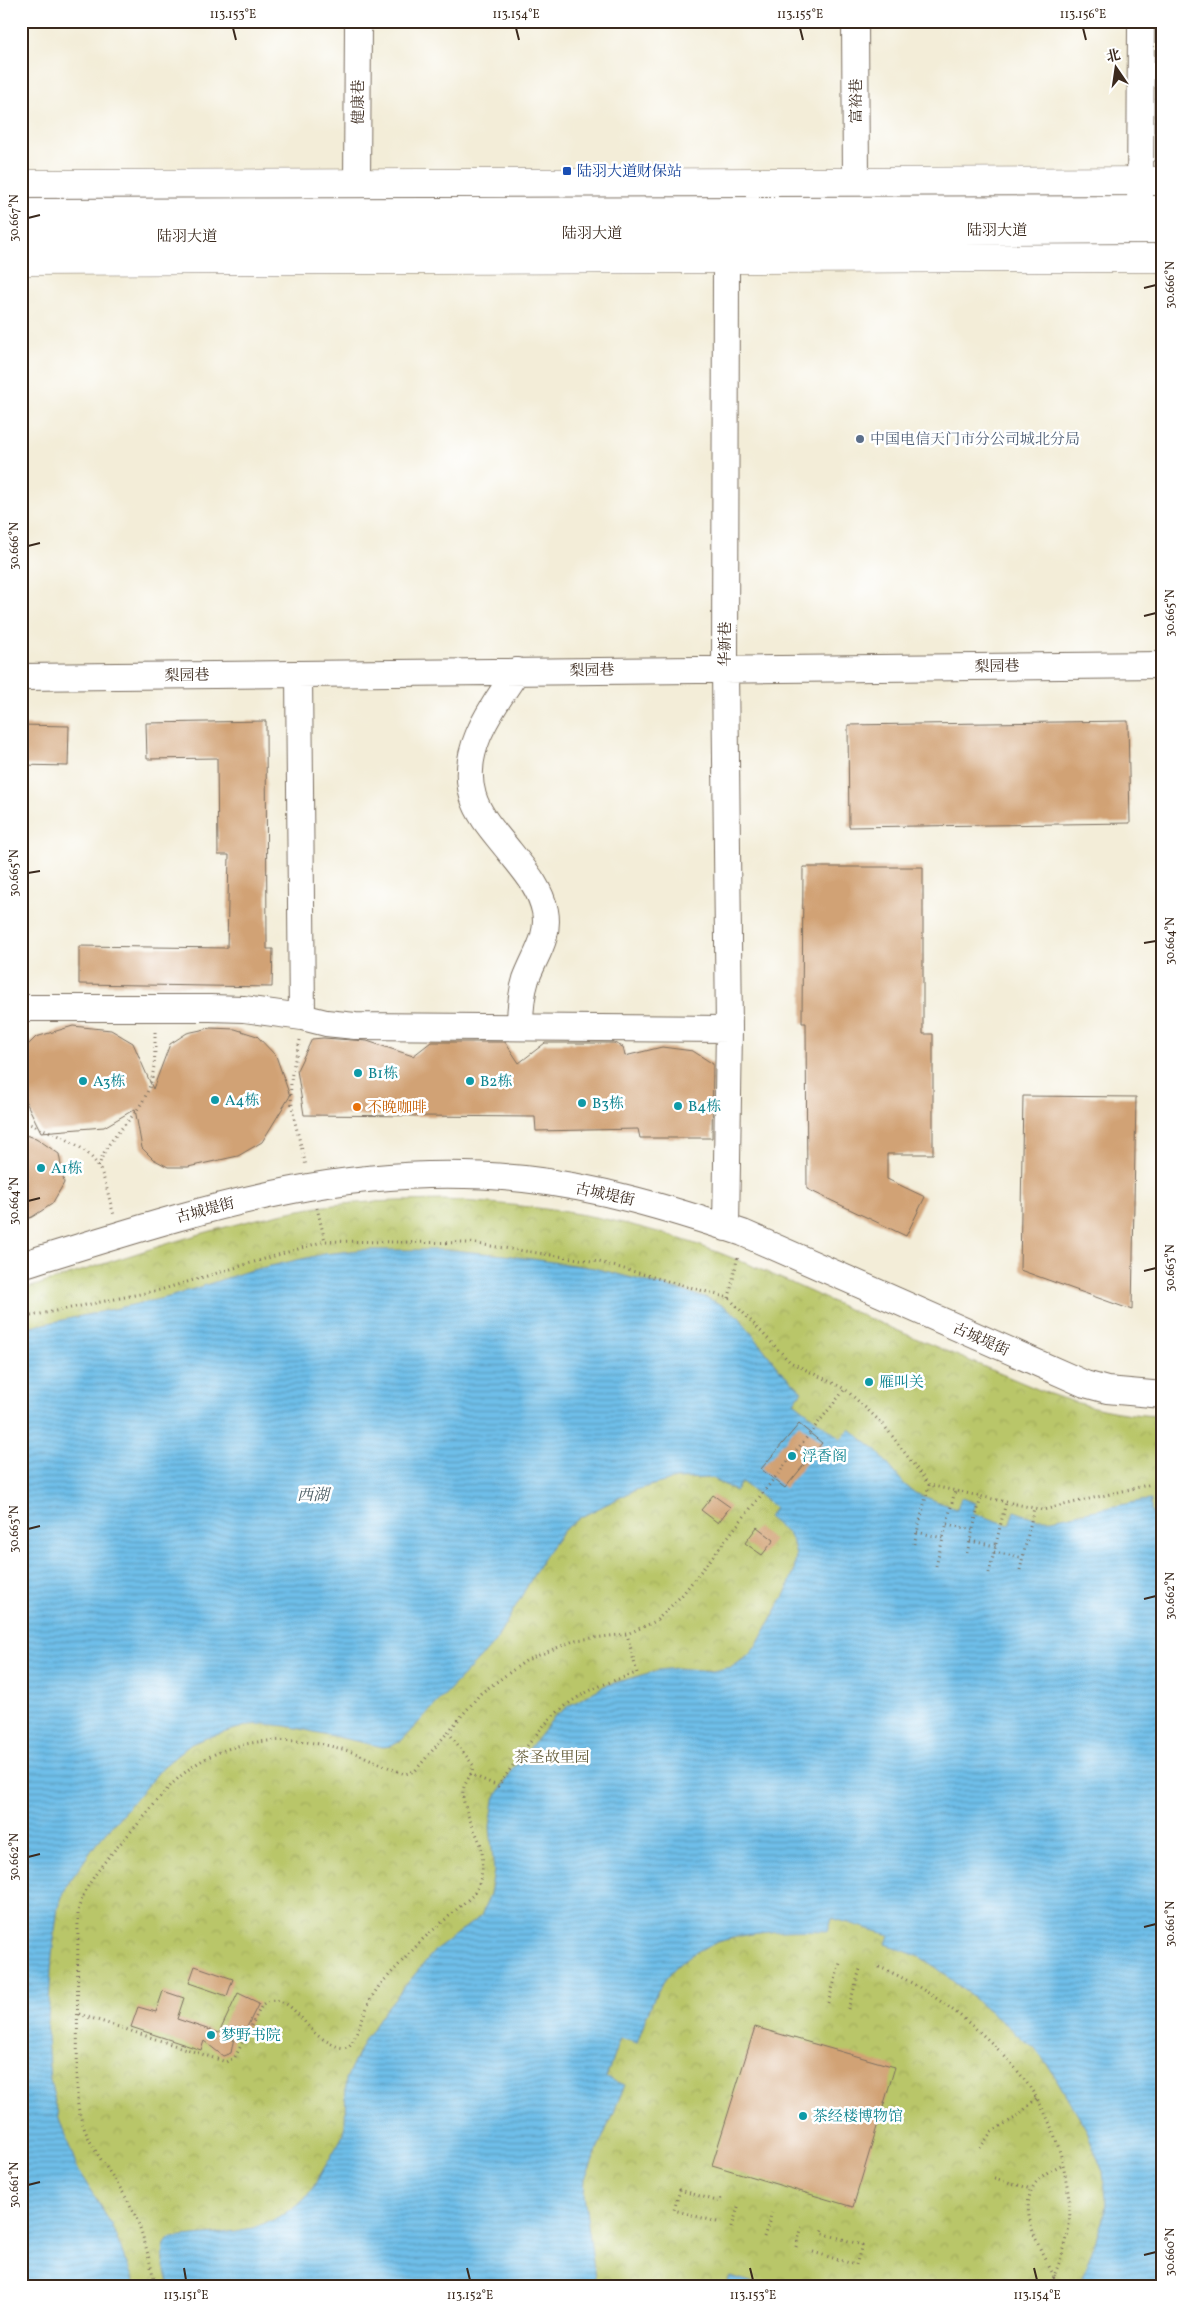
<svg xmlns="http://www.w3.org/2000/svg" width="1184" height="2308" viewBox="0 0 1184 2308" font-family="Vollkorn,'Noto Serif SC',serif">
  <defs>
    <pattern id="park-crowns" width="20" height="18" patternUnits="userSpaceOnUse" patternTransform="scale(1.25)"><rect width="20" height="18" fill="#b9c669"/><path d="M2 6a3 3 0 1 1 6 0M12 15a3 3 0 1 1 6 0" fill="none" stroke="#a0aa5b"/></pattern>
    <pattern id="water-rules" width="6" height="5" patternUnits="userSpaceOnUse" patternTransform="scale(1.25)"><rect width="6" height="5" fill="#6ebee9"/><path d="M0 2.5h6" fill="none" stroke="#5c9bbc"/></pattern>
  </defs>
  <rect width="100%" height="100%" fill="#fff"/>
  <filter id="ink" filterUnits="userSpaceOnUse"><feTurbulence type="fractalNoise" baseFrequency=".02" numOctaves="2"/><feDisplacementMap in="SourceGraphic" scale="10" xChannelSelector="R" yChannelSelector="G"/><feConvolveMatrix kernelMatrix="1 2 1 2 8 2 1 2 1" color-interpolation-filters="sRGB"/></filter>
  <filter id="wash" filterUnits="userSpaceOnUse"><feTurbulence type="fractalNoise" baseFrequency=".0096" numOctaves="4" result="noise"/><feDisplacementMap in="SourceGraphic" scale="20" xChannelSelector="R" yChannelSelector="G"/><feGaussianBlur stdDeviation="1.12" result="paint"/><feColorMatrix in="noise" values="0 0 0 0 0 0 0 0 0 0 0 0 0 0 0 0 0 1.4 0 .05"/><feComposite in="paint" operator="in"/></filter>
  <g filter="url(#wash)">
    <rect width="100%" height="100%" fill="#f3edd8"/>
    <path fill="url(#park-crowns)" stroke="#7a7844" d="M444,1200C520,1204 598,1213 671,1236C736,1256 797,1286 859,1314C921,1341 985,1367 1047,1393C1087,1407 1120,1415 1163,1416V2287H21V1290C117,1261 212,1225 311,1208C355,1201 399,1201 444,1200Z"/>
    <path fill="url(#water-rules)" stroke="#547484" d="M359,1250H452L504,1255L594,1268L705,1297L724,1306L739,1317L779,1369L802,1391L794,1402L841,1439L850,1429L876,1450L905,1485L915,1493L957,1509L961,1498L976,1503L973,1513L1009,1525L1014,1511L1038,1519H1052L1140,1501L1151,1500V1513H1163V2287H1079L1105,2213L1106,2197L1103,2172L1086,2129L1050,2068L1035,2049L937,1968L920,1957L886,1944L889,1935L832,1918L828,1931C775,1929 702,1931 667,1977C652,1996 645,2022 637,2043L620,2038L606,2078L625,2085L585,2179L584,2194L595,2278L594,2287H170C167,2273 157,2248 170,2238L217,2234L253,2228L281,2217L304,2200L312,2189L341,2139L345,2125L346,2079L365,2039L385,2010L436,1949L481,1916L490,1894L494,1871L490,1827L494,1800L513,1769L555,1716L567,1707L604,1686L659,1670L677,1668L712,1671L732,1667L748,1656L757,1645L787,1590L794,1571L796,1556L793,1543L788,1534L768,1517L775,1508L742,1482L735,1491L712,1478L675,1479L635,1490L581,1517L564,1530L544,1557L495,1642L401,1741L391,1746L383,1747L287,1726L266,1724L249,1725L206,1738L191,1744L164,1766L96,1844L67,1885L58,1907L52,1955L47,2036L50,2080L59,2118L77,2168L111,2224L136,2287H21V1329L169,1297L248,1271L324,1254Z
      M730,2276L766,2287H726Z"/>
    <g id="blocks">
      <path fill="#d1a274" d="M266,721L267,949H273L272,987L79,984V946L227,948L229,855H218L217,758L147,759L146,723Z
        M1128,721L1130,823L849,827L848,725Z
        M21,725L69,726L68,766L21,765Z
        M803,867H923V1034H933V1154H887V1179L925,1197L906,1236L807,1189L806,1023H802Z
        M73,1026L111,1030L133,1043L153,1089L170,1044L187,1033L210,1028L235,1029L257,1036L276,1056L290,1096L262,1142L238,1156L188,1167H168L153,1159L142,1148L135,1109L104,1127L41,1132L21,1092V1052L36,1037Z
        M323,1038L367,1041L413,1056L431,1042H505L519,1063L545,1043H614L623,1047L625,1056L662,1047L693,1051L713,1064L712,1138H640L638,1129L536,1131L535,1117L304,1115L297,1070L312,1039Z
        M1023,1096L1136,1097L1132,1310L1020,1270Z
        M21,1134L36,1138L59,1154L64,1183L52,1204L32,1217L21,1221Z
        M799,1424L822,1443L785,1488L761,1469Z
        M713,1495L730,1507L718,1523L701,1510Z
        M757,1527L774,1540L762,1555L745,1543Z
        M195,1966L233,1979L227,1996L189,1983Z
        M163,1991L184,1998L177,2019L219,2033L238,1993L259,2003L245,2031L236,2027L231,2053L223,2056L204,2041L201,2050L131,2027L138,2007L156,2012Z
        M755,2027L895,2067L853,2207L712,2165Z"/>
    </g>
  </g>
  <g filter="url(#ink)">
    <use href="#blocks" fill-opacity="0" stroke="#7b6e5f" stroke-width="1"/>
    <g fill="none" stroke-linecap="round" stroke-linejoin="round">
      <defs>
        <path id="minor" d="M855,21L856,181
          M357,183L358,21
          M1140,209L1141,21
          M726,259L725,669L729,1029L726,1228
          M517,671C493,707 459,750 473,796C479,817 497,835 510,852C525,871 540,887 545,911C550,937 535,955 526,979C521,995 520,1010 520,1027
          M299,674L302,1017L326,1023L355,1026L729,1029
          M21,677L1163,665
          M21,1008H210L244,1009L302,1017
          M21,1265C191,1213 342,1159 524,1179C599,1187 671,1209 743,1233L1085,1384L1107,1390L1163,1395"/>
        <path id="major" d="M21,184L1163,181
          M21,213L1163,210
          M21,237L1163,229
          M21,261L1163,258"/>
      </defs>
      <use href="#minor" stroke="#7b6e5f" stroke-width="28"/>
      <use href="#major" stroke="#7b6e5f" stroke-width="29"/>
      <path stroke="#7b6e5f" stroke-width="3" stroke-dasharray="1 4" stroke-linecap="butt" d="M300,1040C297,1054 292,1067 291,1082C289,1109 300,1139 306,1166
        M21,1121C46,1130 84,1142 98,1166C106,1179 109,1200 114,1215
        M99,1167C105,1138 132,1123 145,1097C156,1076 155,1053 155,1029
        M317,1208L325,1241
        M729,1298L738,1255
        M21,1318L160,1290L325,1241L470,1243L599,1262L729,1298L790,1362L845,1389
        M947,1524L973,1530
        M917,1532L943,1538
        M970,1541L996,1546
        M914,1544L929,1485
        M994,1552L1023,1558
        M967,1553L981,1497
        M936,1566L955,1491
        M1020,1570L1034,1508
        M989,1573L1006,1502
        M470,1774L498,1786C516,1762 540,1724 564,1707C585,1690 611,1681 637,1673L627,1634
        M879,1967C932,1988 1000,2042 1031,2089C1049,2116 1061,2148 1066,2180C1069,2195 1071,2211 1069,2225C1067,2247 1057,2267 1050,2287
        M828,2003L841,1960
        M848,2009L861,1966
        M79,2014L226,2062L235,2057L262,2005C283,1988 301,2020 314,2032C318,2037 325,2040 330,2043C336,2046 341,2049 348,2047L352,2043L371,1998L379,1986L423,1939L472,1896C483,1884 484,1860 481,1845C476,1832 461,1805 463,1791C464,1782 473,1775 473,1765L449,1733
        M980,2148L992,2131L1015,2118L1037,2098
        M994,2178L1032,2189
        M717,2222L674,2210L680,2190L720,2202L721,2198
        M732,2227L739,2204
        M764,2237L772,2213
        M796,2247L803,2223
        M813,2252L856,2265L862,2245L822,2233L823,2229
        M1054,2276C1041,2250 1012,2204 1040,2178C1047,2172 1055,2168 1063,2164
        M156,2287C148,2256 142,2223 125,2196C105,2162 82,2141 77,2099L78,1912C83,1882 117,1847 137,1825C152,1808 166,1788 183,1774C229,1735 293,1734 349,1751C368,1757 386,1767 405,1774L415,1771L481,1693L527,1660L576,1640L627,1634L656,1621L682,1595L845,1389L883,1424L929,1485L1043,1510L1152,1484"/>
      <use href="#minor" stroke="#fff" stroke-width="26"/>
      <use href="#major" stroke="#fff" stroke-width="28"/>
    </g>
  </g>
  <path fill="none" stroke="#3b2a1e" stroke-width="2" d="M233,28L236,40M516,28L519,40M800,28L803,40M1083,28L1086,40M28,218L40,215M1144,288L1156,285M28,546L40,543M1144,616L1156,613M28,873L40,871M1144,943L1156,941M28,1201L40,1198M1144,1271L1156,1268M28,1529L40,1526M1144,1599L1156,1596M28,1857L40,1854M1144,1927L1156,1924M28,2185L40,2182M1144,2255L1156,2252M184,2268L186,2280M467,2268L470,2280M750,2268L753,2280M1034,2268L1037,2280"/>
  <rect fill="#1a4fb4" stroke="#fff" stroke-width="2" x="562" y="166" width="10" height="10" rx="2.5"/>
  <circle fill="#5c6f8a" stroke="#fff" stroke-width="2" cx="860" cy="439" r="5"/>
  <g fill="#0f9aa8" stroke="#fff" stroke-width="2">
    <circle cx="358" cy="1073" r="5"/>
    <circle cx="83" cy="1081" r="5"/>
    <circle cx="470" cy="1081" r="5"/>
    <circle cx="215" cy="1100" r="5"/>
    <circle cx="582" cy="1103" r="5"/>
    <circle cx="678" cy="1106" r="5"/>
    <circle cx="41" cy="1168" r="5"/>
    <circle cx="869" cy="1382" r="5"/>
    <circle cx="792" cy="1456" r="5"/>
    <circle cx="211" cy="2035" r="5"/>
    <circle cx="803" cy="2116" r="5"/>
  </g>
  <circle fill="#e8710a" stroke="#fff" stroke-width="2" cx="357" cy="1107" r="5"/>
  <g text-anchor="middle" stroke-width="5" stroke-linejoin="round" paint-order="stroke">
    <g font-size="15" fill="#3b2a1e" stroke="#fff">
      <text transform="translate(856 101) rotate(-90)" y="5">富裕巷</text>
      <text transform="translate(358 102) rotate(-90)" y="5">健康巷</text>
      <text x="997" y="235">陆羽大道</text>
      <text x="592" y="238">陆羽大道</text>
      <text x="187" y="241">陆羽大道</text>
      <text transform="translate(725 644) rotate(-90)" y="5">华新巷</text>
      <text transform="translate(997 666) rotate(-1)" y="5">梨园巷</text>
      <text transform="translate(592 670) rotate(-1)" y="5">梨园巷</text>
      <text transform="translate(187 675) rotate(-1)" y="5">梨园巷</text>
      <text transform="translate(605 1194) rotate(12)" y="5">古城堤街</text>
      <text transform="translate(205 1210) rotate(-15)" y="5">古城堤街</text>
      <text transform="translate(981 1339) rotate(24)" y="5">古城堤街</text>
    </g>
    <g font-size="15" fill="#164399" stroke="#fff" text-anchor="start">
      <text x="577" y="176">陆羽大道财保站</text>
    </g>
    <g font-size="15" fill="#4e5e75" stroke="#fff" text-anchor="start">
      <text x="870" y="444">中国电信天门市分公司城北分局</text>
    </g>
    <g font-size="15" fill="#0d838f" stroke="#fff" text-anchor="start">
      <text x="368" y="1078">B1栋</text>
      <text x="93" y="1086">A3栋</text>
      <text x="480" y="1086">B2栋</text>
      <text x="225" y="1105">A4栋</text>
      <text x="592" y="1108">B3栋</text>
      <text x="688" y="1111">B4栋</text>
      <text x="51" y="1173">A1栋</text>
      <text x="879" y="1387">雁叫关</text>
      <text x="802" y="1461">浮香阁</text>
      <text x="221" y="2040">梦野书院</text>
      <text x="813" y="2121">茶经楼博物馆</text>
    </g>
    <g font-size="15" fill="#c56008" stroke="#fff" text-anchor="start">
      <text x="367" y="1112">不晚咖啡</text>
    </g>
    <g font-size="15" fill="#615934" stroke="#fff">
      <text x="552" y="1762">茶圣故里园</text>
    </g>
    <g font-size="16" font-style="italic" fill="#4d5e65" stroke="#fff">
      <text x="313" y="1500">西湖</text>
    </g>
  </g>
  <rect width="1184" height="2308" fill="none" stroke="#fff" stroke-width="55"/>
  <g transform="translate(1116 68) rotate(347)" stroke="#ffffff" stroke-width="4" paint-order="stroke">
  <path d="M0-4L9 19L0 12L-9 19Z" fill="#3b2a1e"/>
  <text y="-8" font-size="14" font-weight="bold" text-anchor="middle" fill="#3b2a1e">北</text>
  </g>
  <rect x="28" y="28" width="1128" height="2252" fill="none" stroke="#3b2a1e" stroke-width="2"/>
  <g font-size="12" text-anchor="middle" fill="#3b2a1e">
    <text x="233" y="18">113.153°E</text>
    <text x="516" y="18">113.154°E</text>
    <text x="800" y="18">113.155°E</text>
    <text x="1083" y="18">113.156°E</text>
    <text transform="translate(14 218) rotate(-90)" y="4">30.667°N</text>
    <text transform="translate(1170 285) rotate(-90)" y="4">30.666°N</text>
    <text transform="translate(14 546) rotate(-90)" y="4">30.666°N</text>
    <text transform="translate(1170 613) rotate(-90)" y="4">30.665°N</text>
    <text transform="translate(14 873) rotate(-90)" y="4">30.665°N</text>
    <text transform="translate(1170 941) rotate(-90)" y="4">30.664°N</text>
    <text transform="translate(14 1201) rotate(-90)" y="4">30.664°N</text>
    <text transform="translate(1170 1268) rotate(-90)" y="4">30.663°N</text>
    <text transform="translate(14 1529) rotate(-90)" y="4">30.663°N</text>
    <text transform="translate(1170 1596) rotate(-90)" y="4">30.662°N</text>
    <text transform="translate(14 1857) rotate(-90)" y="4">30.662°N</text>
    <text transform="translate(1170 1924) rotate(-90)" y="4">30.661°N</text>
    <text transform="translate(14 2185) rotate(-90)" y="4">30.661°N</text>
    <text transform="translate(1170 2252) rotate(-90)" y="4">30.660°N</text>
    <text x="186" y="2299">113.151°E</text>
    <text x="470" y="2299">113.152°E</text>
    <text x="753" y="2299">113.153°E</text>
    <text x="1037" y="2299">113.154°E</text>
  </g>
</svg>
